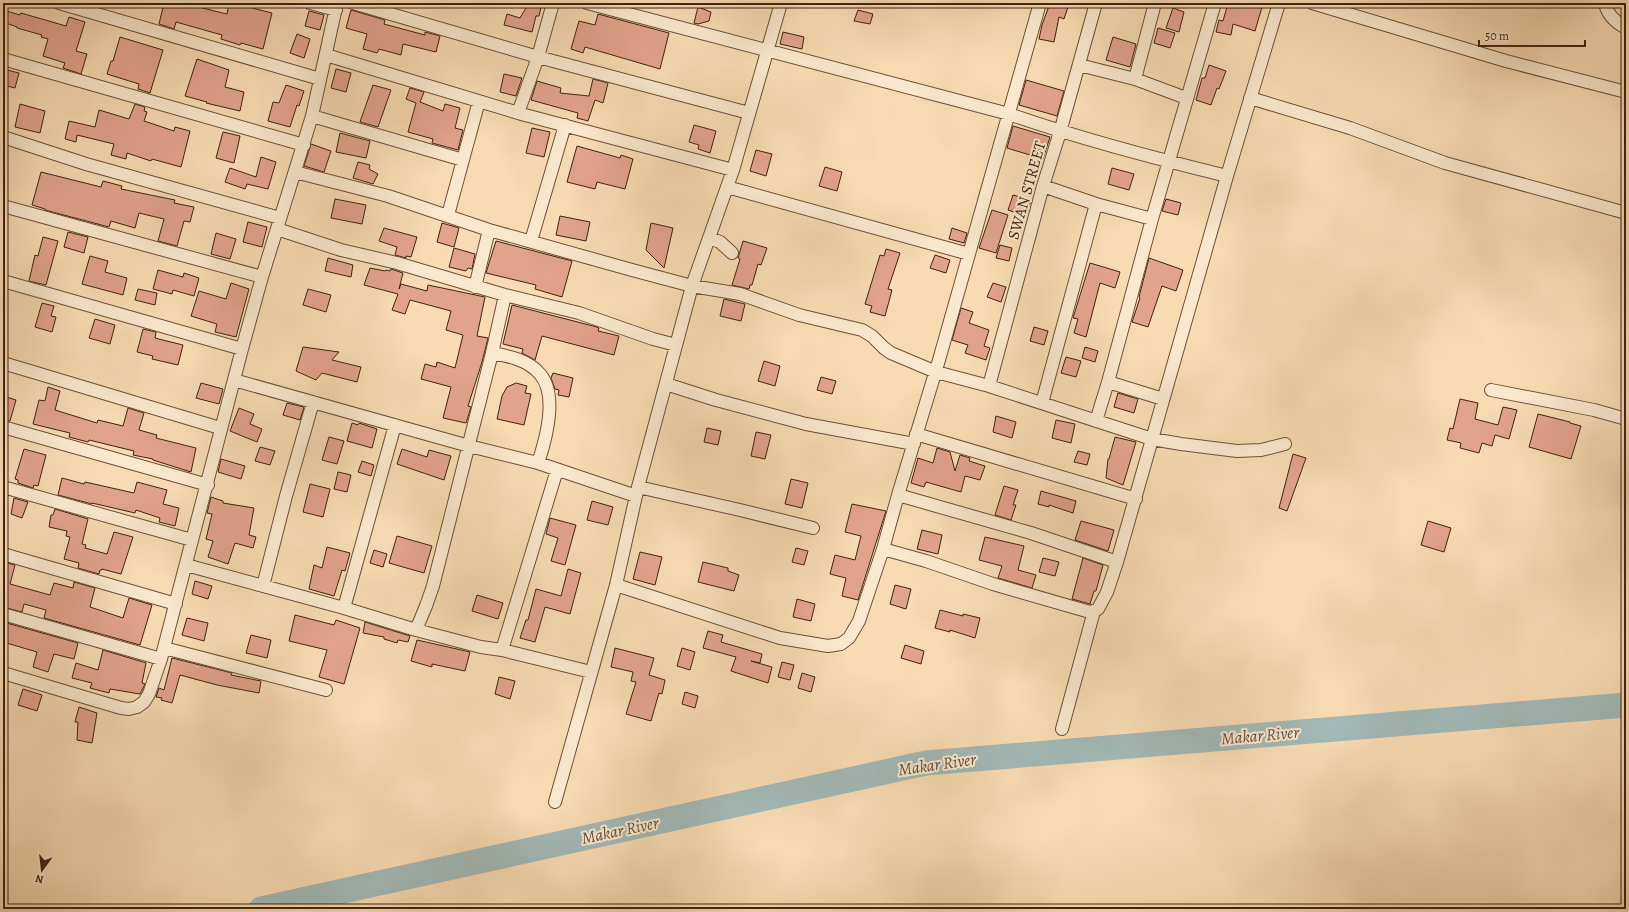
<svg xmlns="http://www.w3.org/2000/svg" width="1629" height="912" viewBox="0 0 1629 912" font-family="Alegreya,serif">
  <rect width="100%" height="100%" fill="#f8dbb3"/>
  <filter id="stains"><feTurbulence type="fractalNoise" baseFrequency=".005" numOctaves="4"/><feColorMatrix values="0 0 0 0 .2 0 0 0 0 .09 0 0 0 0 .02 0 0 0 .5 -.17"/></filter>
  <radialGradient id="worn" r=".72"><stop offset=".6" stop-color="#630" stop-opacity="0"/><stop offset="1" stop-color="#630" stop-opacity=".3"/></radialGradient>
  <g fill="none" stroke-linecap="round" stroke-linejoin="round">
    <path stroke="#a2b9b7" stroke-width="25" d="M261,909L926,763L1626,705"/>
  </g>
  <path fill="#e2a38c" stroke="#3f2210" d="M164,3H182L227,14L229,3H253L252,8L272,13L263,49L241,43L240,45L221,39L222,35L176,22L174,29L159,24Z
    M529,3H542L539,16H536L532,32L504,25L507,14L520,18Z
    M1050,3H1055L1068,7L1064,19L1059,17L1054,42L1039,39L1042,25Z
    M1228,3H1249L1262,7L1255,31L1233,24L1231,35L1216,32L1219,20L1223,21Z
    M698,7L711,12L709,21L698,24L694,23Z
    M1173,8L1184,12L1179,32L1166,28Z
    M3,10L20,15L21,13L66,26L69,17L85,22L76,51L87,54L81,74L63,68L65,63L43,56L48,39L41,37L42,35L17,28V27L3,22Z
    M351,10L385,20L384,24L425,35V32L440,36L436,52L403,44L401,55L379,49L377,53L363,49L367,34L346,28Z
    M858,10L873,14L870,24L854,21Z
    M309,11L324,15L320,30L305,26Z
    M598,14L669,33L660,69L585,47L583,53L571,49L579,21L595,25Z
    M1158,28L1175,33L1170,48L1154,43Z
    M783,32L804,37L802,49L780,44Z
    M297,34L310,39L304,58L290,53Z
    M120,37L163,50L150,93L138,89L139,84L107,74L111,61H113Z
    M1113,37L1136,44L1130,67L1106,60Z
    M197,59L229,70L225,87L244,92L240,111L206,103L207,102L185,96Z
    M1209,65L1226,71L1219,89L1217,88L1211,105L1196,100L1202,78H1205Z
    M3,69L19,73L15,88L3,85Z
    M336,69L351,73L346,92L331,88Z
    M504,74L522,78L516,96L500,92Z
    M593,79L608,83L603,103L595,100L588,121L577,118L578,113L531,100L537,81L561,88L560,93L589,96Z
    M1026,80L1064,91L1057,116L1019,105Z
    M286,85L304,91L299,106L297,105L290,127L268,121L273,102L279,103Z
    M373,85L391,90L378,127L360,122Z
    M410,88L424,92L420,102L443,111L445,104L460,108L455,128L463,130L458,150L432,143L433,139L408,132L416,103L406,99Z
    M20,104L45,111L40,133L15,127Z
    M135,104L145,107L144,111L147,112L144,121L174,131L175,127L190,131L181,167L152,159L151,161L127,153L126,159L111,155L114,144L77,135L76,142L65,139L69,121L95,127L99,110L129,119Z
    M694,125L716,131L710,153L698,149L699,145L689,142Z
    M1013,126L1050,137L1043,159L1007,148Z
    M532,128L550,132L544,157L526,153Z
    M223,132L240,136L234,163L216,158Z
    M340,133L370,141L366,158L336,152Z
    M311,144L331,151L324,172L304,166Z
    M577,146L620,158L621,155L633,159L625,189L597,182L595,189L567,182Z
    M756,150L772,154L766,176L750,171Z
    M261,157L276,162L268,189L247,184L245,189L225,182L230,168L256,177Z
    M358,162L370,165L369,169L378,174L373,184L353,178Z
    M825,167L842,172L837,191L819,186Z
    M1112,168L1134,174L1129,190L1108,184Z
    M41,172L101,187L103,181L122,186L121,189L175,200L174,203L194,207L190,222L184,221L177,246L158,241L164,219L139,213L135,228L111,221L109,227L45,210V209L32,205Z
    M1013,195L1031,200L1026,216L1008,210Z
    M335,199L366,205L362,224L331,218Z
    M1166,199L1181,203L1178,215L1162,211Z
    M992,210L1008,215L996,253L979,248Z
    M560,216L590,222L586,241L556,235Z
    M248,222L267,227L262,247L243,242Z
    M442,223L459,228L454,247L437,242Z
    M651,223L673,228L664,268L646,250Z
    M384,228L417,237L411,257L406,256V258L395,255L397,247L379,241Z
    M952,228L967,233L964,243L949,239Z
    M68,232L88,237L84,253L64,247Z
    M216,233L236,239L230,259L211,254Z
    M43,237L58,241L46,285L29,281L35,255L38,256Z
    M496,241L572,261L562,297L535,289L536,285L486,273Z
    M743,241L767,248L761,265L758,264L752,285H750L749,289L732,285L740,259L738,258Z
    M1000,245L1012,248L1009,261L996,258Z
    M454,248L475,254L472,269L468,268L466,271L449,267Z
    M886,249L900,253L888,289L892,290L885,316L870,312L872,306L865,304L880,255L884,256Z
    M935,255L950,260L946,273L930,268Z
    M90,256L108,261L105,272L127,278L123,295L82,284Z
    M328,258L353,265L351,277L325,271Z
    M1149,258L1183,270L1176,291L1162,286L1148,327L1132,322L1140,298L1139,297Z
    M1090,263L1120,272L1115,288L1100,283L1086,337L1074,333L1078,319L1073,318Z
    M370,268L385,271L386,270L390,271L391,269L403,273L399,289L401,284L427,291L428,285L485,297L477,336L488,338L482,362L468,406L471,407L466,423L443,418L451,387L421,379L425,364L436,367L437,362L455,368L463,335L446,330L451,311L410,300L405,314L392,310L398,294L364,285Z
    M158,270L183,277L184,273L199,278L194,296L173,290L172,294L153,289Z
    M231,283L249,289L236,337L215,332L217,324L191,316L199,291L226,299Z
    M993,283L1006,287L1001,302L987,297Z
    M138,289L157,293L155,305L135,300Z
    M308,289L331,295L326,312L303,305Z
    M724,299L745,304L741,321L720,316Z
    M42,303L54,306L51,316L56,317L52,332L35,327Z
    M512,305L593,326L599,328L598,331L619,336L614,355L542,336L535,360L522,353L523,349L503,344Z
    M961,308L973,312L969,323L989,330L984,346L990,348L986,360L965,353L968,345L952,340Z
    M95,319L115,325L110,344L89,338Z
    M1034,327L1048,331L1044,345L1030,341Z
    M143,329L156,332L155,338L183,345L178,365L152,359L153,356L137,352Z
    M303,347L339,352L332,360L361,367L357,382L322,373L316,380L296,371Z
    M1085,347L1098,351L1095,362L1082,358Z
    M1066,357L1081,361L1076,377L1061,373Z
    M764,361L780,366L775,386L758,381Z
    M553,373L573,378L569,397L558,395L559,390L555,389L551,378Z
    M821,377L836,381L832,394L817,390Z
    M201,383L223,389L219,404L196,398Z
    M516,383L527,386L525,393L531,394L524,425L497,419L502,396L507,387Z
    M48,387L60,391L55,410L97,423L98,420L123,426L128,408L144,413L139,430L157,435L156,438L196,448L191,472L153,460V459L133,455L134,451L89,440L88,442L69,437L70,433L33,424L39,400L45,401Z
    M1118,393L1138,399L1134,413L1114,407Z
    M3,396L16,400L10,421L3,420Z
    M1460,399L1478,403L1475,419L1498,425L1503,407L1517,410L1509,439L1495,435L1492,446L1482,443L1479,453L1460,448L1461,443L1447,440L1450,428L1453,429Z
    M287,403L304,407L300,420L283,415Z
    M239,408L254,414L250,424L262,429L257,442L230,431Z
    M1538,414L1570,422V423L1581,426L1571,459L1529,447Z
    M996,416L1016,422L1012,438L993,432Z
    M1056,420L1075,424L1071,443L1052,438Z
    M352,423L358,425L359,423L377,429L372,448L347,441Z
    M707,428L721,431L718,445L704,442Z
    M756,432L771,435L765,459L751,456Z
    M329,437L344,441L337,464L322,460Z
    M1115,437L1136,442L1123,485L1106,478L1108,459H1109Z
    M260,447L275,451L270,465L255,461Z
    M937,448L950,452L955,471L960,455L970,458L969,461L985,466L980,480L965,476L961,492L926,482L924,487L911,483L918,458L933,463Z
    M24,449L46,455L38,486L34,485L33,488L18,483V480L15,479Z
    M402,449L427,457L429,450L451,456L444,480L397,464Z
    M1078,451L1090,454L1087,465L1074,462Z
    M1293,454L1306,458L1287,511L1279,508Z
    M221,459L245,466L241,479L218,472Z
    M362,461L374,465L371,476L358,472Z
    M338,472L351,475L347,492L334,489Z
    M62,478L84,484L85,482L134,493L137,482L167,490L163,504L179,508L175,526L159,522L160,518L136,510L135,513L92,503V504L58,495Z
    M791,479L808,483L802,508L785,504Z
    M310,484L330,489L323,517L303,512Z
    M1004,486L1018,490L1013,505H1016L1011,520L995,515Z
    M1041,491L1076,501L1073,513L1049,505V507L1038,504Z
    M211,497L223,501V503L254,508L249,535L256,537L253,548L235,543L228,564L208,557L213,541L206,539L212,514L207,513Z
    M14,498L28,502L22,518L11,514Z
    M592,501L613,507L608,525L587,520Z
    M852,504L886,511L858,600L842,596L846,578L830,574L835,555L855,560L861,536L845,532Z
    M55,509L88,519L82,544L86,545L85,548L107,554L114,532L133,537L121,574L102,569V570H100L99,574L78,568L79,563L64,559L70,537L66,536L67,531L49,527L51,515H53Z
    M550,518L576,525L565,565L551,561L558,538L546,534Z
    M1081,521L1114,530L1108,551L1075,540Z
    M1428,521L1451,528L1444,552L1421,545Z
    M922,530L942,535L938,554L917,549Z
    M397,536L432,546L424,573L389,563Z
    M985,537L1024,546L1018,570L1036,575L1032,588L998,578L1002,566L979,560Z
    M327,547L350,553L345,571L342,570L334,596L309,589L314,565L322,568Z
    M796,548L808,551L804,565L792,562Z
    M374,550L387,554L383,567L370,563Z
    M640,552L662,557L655,585L633,579Z
    M1043,558L1059,562L1055,576L1039,572Z
    M1083,558L1103,565L1096,591H1094L1090,604L1072,599Z
    M3,562L15,565L10,584L50,595L54,583L73,588L74,582L95,588L90,607L123,618L129,598L152,605L140,645L44,618L46,610L24,604L22,612L3,607Z
    M703,562L728,568V571L739,575L734,591L698,582Z
    M568,569L581,573L570,614L545,607L535,642L520,638L526,620H528L536,589L561,596Z
    M195,581L212,586L208,599L192,594Z
    M895,585L911,589L906,609L890,604Z
    M477,595L503,603L498,619L472,611Z
    M797,599L815,604L811,621L793,617Z
    M940,610L963,616V614L980,618L975,638L950,630V632L935,628Z
    M295,615L334,625L336,620L360,628L344,684L319,677L327,650L289,641Z
    M187,618L208,623L204,641L182,635Z
    M3,622L78,643L74,659L54,654L48,672L33,667L37,652L3,642Z
    M365,622L410,636L408,642L398,640L397,643L384,639V637L363,633Z
    M708,631L723,635L721,642L762,654L760,663L751,661L772,667L768,683L731,671L736,657L703,648Z
    M251,635L271,640L267,658L246,653Z
    M417,640L470,652L465,671L432,664V667L411,661Z
    M905,645L924,651L921,664L901,658Z
    M615,648L654,658L649,675L665,680L662,694L659,693L651,721L626,714L636,682L631,681L633,672L611,667Z
    M682,648L695,652L690,670L677,666Z
    M103,650L146,663L142,683L145,684L140,694L110,689L109,693L90,688L92,683L72,678L76,663L98,670Z
    M172,658L232,673L231,675L261,681L259,693L217,685L180,675L172,703L161,700L162,698L156,697L159,688L164,690Z
    M782,662L794,665L790,680L778,677Z
    M802,673L815,677L811,692L798,688Z
    M499,677L515,681L510,699L495,694Z
    M23,689L42,695L37,711L18,705Z
    M685,692L698,696L695,708L682,704Z
    M79,707L97,713L92,743L77,740L78,722H75Z"/>
  <g fill="none" stroke-linecap="round" stroke-linejoin="round">
    <defs>
      <path id="minor" d="M59,3L320,79
        M310,3L336,10
        M353,3L538,57L749,113
        M587,3L1009,114C1080,139 1153,158 1227,176
        M1312,3L1506,61L1626,92
        M1605,3C1607,15 1615,22 1626,28
        M326,55L525,115L733,170
        M3,59L304,145
        M1079,65L1135,79L1186,98
        M1135,79L1155,3
        M1250,98L1350,128L1445,163L1626,213
        M518,113L538,57L553,3
        M312,116L463,160
        M3,137L86,164L280,218
        M295,172L388,196L489,230L632,270L692,286L740,294L799,315L862,330L872,336L884,348L891,353L936,372L989,386L1152,439L1181,444L1237,451L1261,450L1285,444
        M1043,186L1096,204L1152,219
        M727,187L969,254
        M3,206L262,277
        M448,215L479,101
        M277,229L341,250L397,263L505,295L579,313L653,339L676,345
        M709,238L720,242L732,253
        M531,241L565,125
        M3,281L242,349
        M475,287L489,230
        M492,353C509,356 528,360 540,374C558,395 546,439 538,463
        M3,363L220,428
        M234,380L469,446L538,463L636,496
        M1108,382L1163,399
        M666,384L716,400L806,424L914,444
        M989,386L1043,186L1060,132L1096,3
        M1491,390L1594,410L1626,419
        M1042,403L1096,204
        M1096,421L1108,382L1152,219L1215,3
        M3,427L208,485
        M916,434L1136,499
        M3,487L192,540
        M638,487L740,510L813,528
        M898,495L1031,533L1117,562
        M883,549L926,561L993,584L1090,612L1098,609L1107,592L1117,562L1227,176L1279,3
        M3,554L176,604
        M186,565L344,608L416,630L481,647L502,650L591,672
        M616,585L780,638L828,646L841,644L849,638L859,621L883,549L898,495L939,360L1040,3
        M263,586L286,496L313,402
        M344,608L395,425
        M3,614L161,659
        M416,630L426,606L433,586L492,353L505,295
        M164,648L326,690
        M502,650L557,470
        M3,673L121,708L129,709L137,707L144,702L149,694L161,659L242,349L262,277L312,116L337,3
        M1062,729L1094,611
        M555,802L616,585L638,487L692,286L733,170L781,3"/>
    </defs>
    <use href="#minor" stroke="#6d5039" stroke-width="14"/>
    <use href="#minor" stroke="#fae8ce" stroke-width="12"/>
  </g>
  <g text-anchor="middle" stroke-width="4" stroke-linejoin="round" paint-order="stroke">
    <g font-size="16" fill="#3f2210" stroke="#fae8ce">
      <text transform="translate(1026 190) rotate(-74)" y="6">SWAN STREET</text>
    </g>
    <g font-size="17" font-style="italic" fill="#5d4f42" stroke="#fae8ce">
      <text transform="translate(1260 735) rotate(-5)" y="6">Makar River</text>
      <text transform="translate(937 764) rotate(-8)" y="6">Makar River</text>
      <text transform="translate(620 830) rotate(-12)" y="6">Makar River</text>
    </g>
  </g>
  <rect width="1629" height="912" fill="none" stroke="#f8dbb3" stroke-width="16"/>
  <rect x="4" y="4" width="1621" height="904" fill="none" stroke="#3f2210" stroke-width="2"/>
  <rect x="8" y="8" width="1613" height="896" fill="none" stroke="#3f2210"/>
  <g transform="translate(42 870) rotate(195)" stroke="#fae8ce" stroke-width="3" paint-order="stroke">
  <path d="M0-3L7 15L0 10L-7 15Z" fill="#3f2210"/>
  <text y="-6" font-size="11" font-weight="bold" text-anchor="middle" fill="#3f2210">N</text>
  </g>
  <path d="M1479 40v6h106v-6" fill="none" stroke="#3f2210" stroke-width="2"/>
  <text x="1485" y="40" font-size="12" fill="#3f2210" stroke="#fae8ce" stroke-width="3" paint-order="stroke">50 m</text>
  <rect width="100%" height="100%" filter="url(#stains)"/>
  <rect width="100%" height="100%" fill="url(#worn)"/>
</svg>
